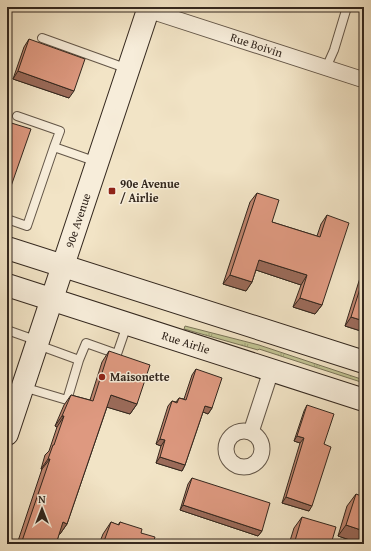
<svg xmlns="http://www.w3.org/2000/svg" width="371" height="551" viewBox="0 0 371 551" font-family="'Gentium Book Plus',serif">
  <defs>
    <pattern id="grass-tufts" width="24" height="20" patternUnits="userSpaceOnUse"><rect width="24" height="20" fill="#c0c291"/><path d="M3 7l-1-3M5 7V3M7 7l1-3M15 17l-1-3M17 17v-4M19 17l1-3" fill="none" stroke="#9d9e76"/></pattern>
  </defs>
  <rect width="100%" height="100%" fill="#f2e4c6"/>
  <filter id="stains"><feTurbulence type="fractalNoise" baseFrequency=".005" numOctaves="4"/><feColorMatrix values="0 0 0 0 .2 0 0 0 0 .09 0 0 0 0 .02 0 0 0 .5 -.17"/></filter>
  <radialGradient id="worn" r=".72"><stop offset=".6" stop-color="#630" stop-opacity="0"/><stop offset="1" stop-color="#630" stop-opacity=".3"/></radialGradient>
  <path fill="url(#grass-tufts)" stroke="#7a7458" d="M185,326L259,345L364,380V383L259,349L258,350L184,329Z"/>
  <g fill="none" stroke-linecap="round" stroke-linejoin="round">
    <defs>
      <path id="lane" d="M360,7L364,8
        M42,38L128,69
        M326,68L334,50L347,7
        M17,116L60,131L54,147L97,162
        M7,219L27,226L54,147
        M7,330L38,341
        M38,345L79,360L86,343L117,354L127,325
        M23,387L67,400L79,360"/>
      <g id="street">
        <path id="s1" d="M148,10L364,80"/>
        <circle cx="244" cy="449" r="18"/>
        <path d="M251,432L271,371"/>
      </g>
      <g id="secondary">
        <path d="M7,248L364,362"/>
        <path id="s2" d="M7,285L364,400"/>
        <path id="s3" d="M7,434L149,7"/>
      </g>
    </defs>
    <use href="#lane" stroke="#635648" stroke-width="10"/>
    <use href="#street" stroke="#635648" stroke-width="17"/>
    <use href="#secondary" stroke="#33271e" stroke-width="24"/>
    <use href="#lane" stroke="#f7edda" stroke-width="8"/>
    <use href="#street" stroke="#f7edda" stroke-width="15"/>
    <use href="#secondary" stroke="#f7edda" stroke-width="22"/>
  </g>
  <path fill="#bf846e" stroke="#33271e" d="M29,39L69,98L13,79L24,47Z
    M364,151V161L361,160Z
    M257,193L272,222L317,236L321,224L327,215L322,305L315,314L293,307L301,285L256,270L252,282L246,291L223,284L250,202Z
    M364,265V332L345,326Z
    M109,351L137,404L130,414L107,407L67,524L60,534H59L56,544H17L42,469H41L45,455L49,451L57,427L55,426L64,405L71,395L90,400L102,362Z
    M196,369L212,408L208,414L203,412L185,465L182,471L156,463L161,446L156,444L168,406L172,401L176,402L179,398L184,399L192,375Z
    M307,405L324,444L309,511L282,503L300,443L294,441L304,411Z
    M192,478L262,531L258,536L180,510L188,484Z
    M356,494L364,544H362L338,536L347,506Z
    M302,517L331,544H289L294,528Z
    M111,522L118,525L120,522L141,533L153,543L156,544H99L103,534Z"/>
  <path fill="#9b6b5a" stroke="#33271e" d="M18,71L74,91L69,98L13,79Z
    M364,156V161L361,160Z
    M259,260L307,275L301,285L253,269Z
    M230,275L252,282L246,291L223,284Z
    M300,298L322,305L315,314L293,307Z
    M351,317L364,321V332L345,326Z
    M111,395L137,404L130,414L103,406Z
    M205,406L212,408L208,414L201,411Z
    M62,416H64L57,427L55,426Z
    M297,436L304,438L300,443L294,441Z
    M160,439L165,440L161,446L156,444Z
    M160,457L185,465L182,471L156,463Z
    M48,459H50L42,469H41Z
    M286,497L312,506L309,511L282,503Z
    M183,505L262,531L258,536L180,510Z
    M63,522L67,524L60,534L55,533Z
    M346,525L364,531V544H362L338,536Z"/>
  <path fill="#de9980" stroke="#33271e" d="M7,7H11L9,13H7Z
    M29,39L85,59L74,91L18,71Z
    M8,122L31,129L9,192L7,191V125Z
    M257,193L279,200L272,222L320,237L327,215L349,223L322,305L300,298L307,275L259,260L252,282L230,275Z
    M364,276V321L351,317Z
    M109,351L150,365L137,404L111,395L67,524L63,522L56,544H21L50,459H48L53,445H54L64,416H62L71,395L93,401Z
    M196,369L222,378L212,408L205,406L185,465L160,457L165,440L160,439L172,401L177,403L179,398L186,400Z
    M307,405L334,414L324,444L331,447L312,506L286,497L304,438L297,436Z
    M192,478L270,503L262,531L183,505Z
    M356,494L364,497V531L346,525Z
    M302,517L336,527L331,544H294Z
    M111,522L119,525L120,522L142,529L141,533L155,537L153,543L156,544H103Z"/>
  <g fill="#8f2418" stroke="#f7edda" stroke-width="1.5">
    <rect x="108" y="187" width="8" height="8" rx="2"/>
    <circle cx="102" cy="377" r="4"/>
  </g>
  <g text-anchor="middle" stroke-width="3" stroke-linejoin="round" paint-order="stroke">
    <g font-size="12" fill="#33271e" stroke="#f7edda">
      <text dy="4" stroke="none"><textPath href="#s1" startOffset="114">Rue Boivin</textPath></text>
      <text dy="4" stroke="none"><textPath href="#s3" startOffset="225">90e Avenue</textPath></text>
      <text dy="4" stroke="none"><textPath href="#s2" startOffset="188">Rue Airlie</textPath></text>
    </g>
    <g font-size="12" font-weight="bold" fill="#33271e" stroke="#f7edda" text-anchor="start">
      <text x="120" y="188">90e Avenue<tspan x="120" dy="14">/ Airlie</tspan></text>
      <text x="110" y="381">Maisonette</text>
    </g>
  </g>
  <rect width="371" height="551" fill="none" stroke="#f2e4c6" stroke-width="24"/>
  <rect x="8" y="8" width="355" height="535" fill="none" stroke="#33271e" stroke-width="2"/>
  <rect x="12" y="12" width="347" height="527" fill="none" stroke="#33271e"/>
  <g transform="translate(42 509)" stroke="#f7edda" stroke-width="3" paint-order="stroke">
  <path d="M0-3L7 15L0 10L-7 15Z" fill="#33271e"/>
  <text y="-6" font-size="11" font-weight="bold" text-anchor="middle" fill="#33271e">N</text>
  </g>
  <rect width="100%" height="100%" filter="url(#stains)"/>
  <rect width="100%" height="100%" fill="url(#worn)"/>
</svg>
